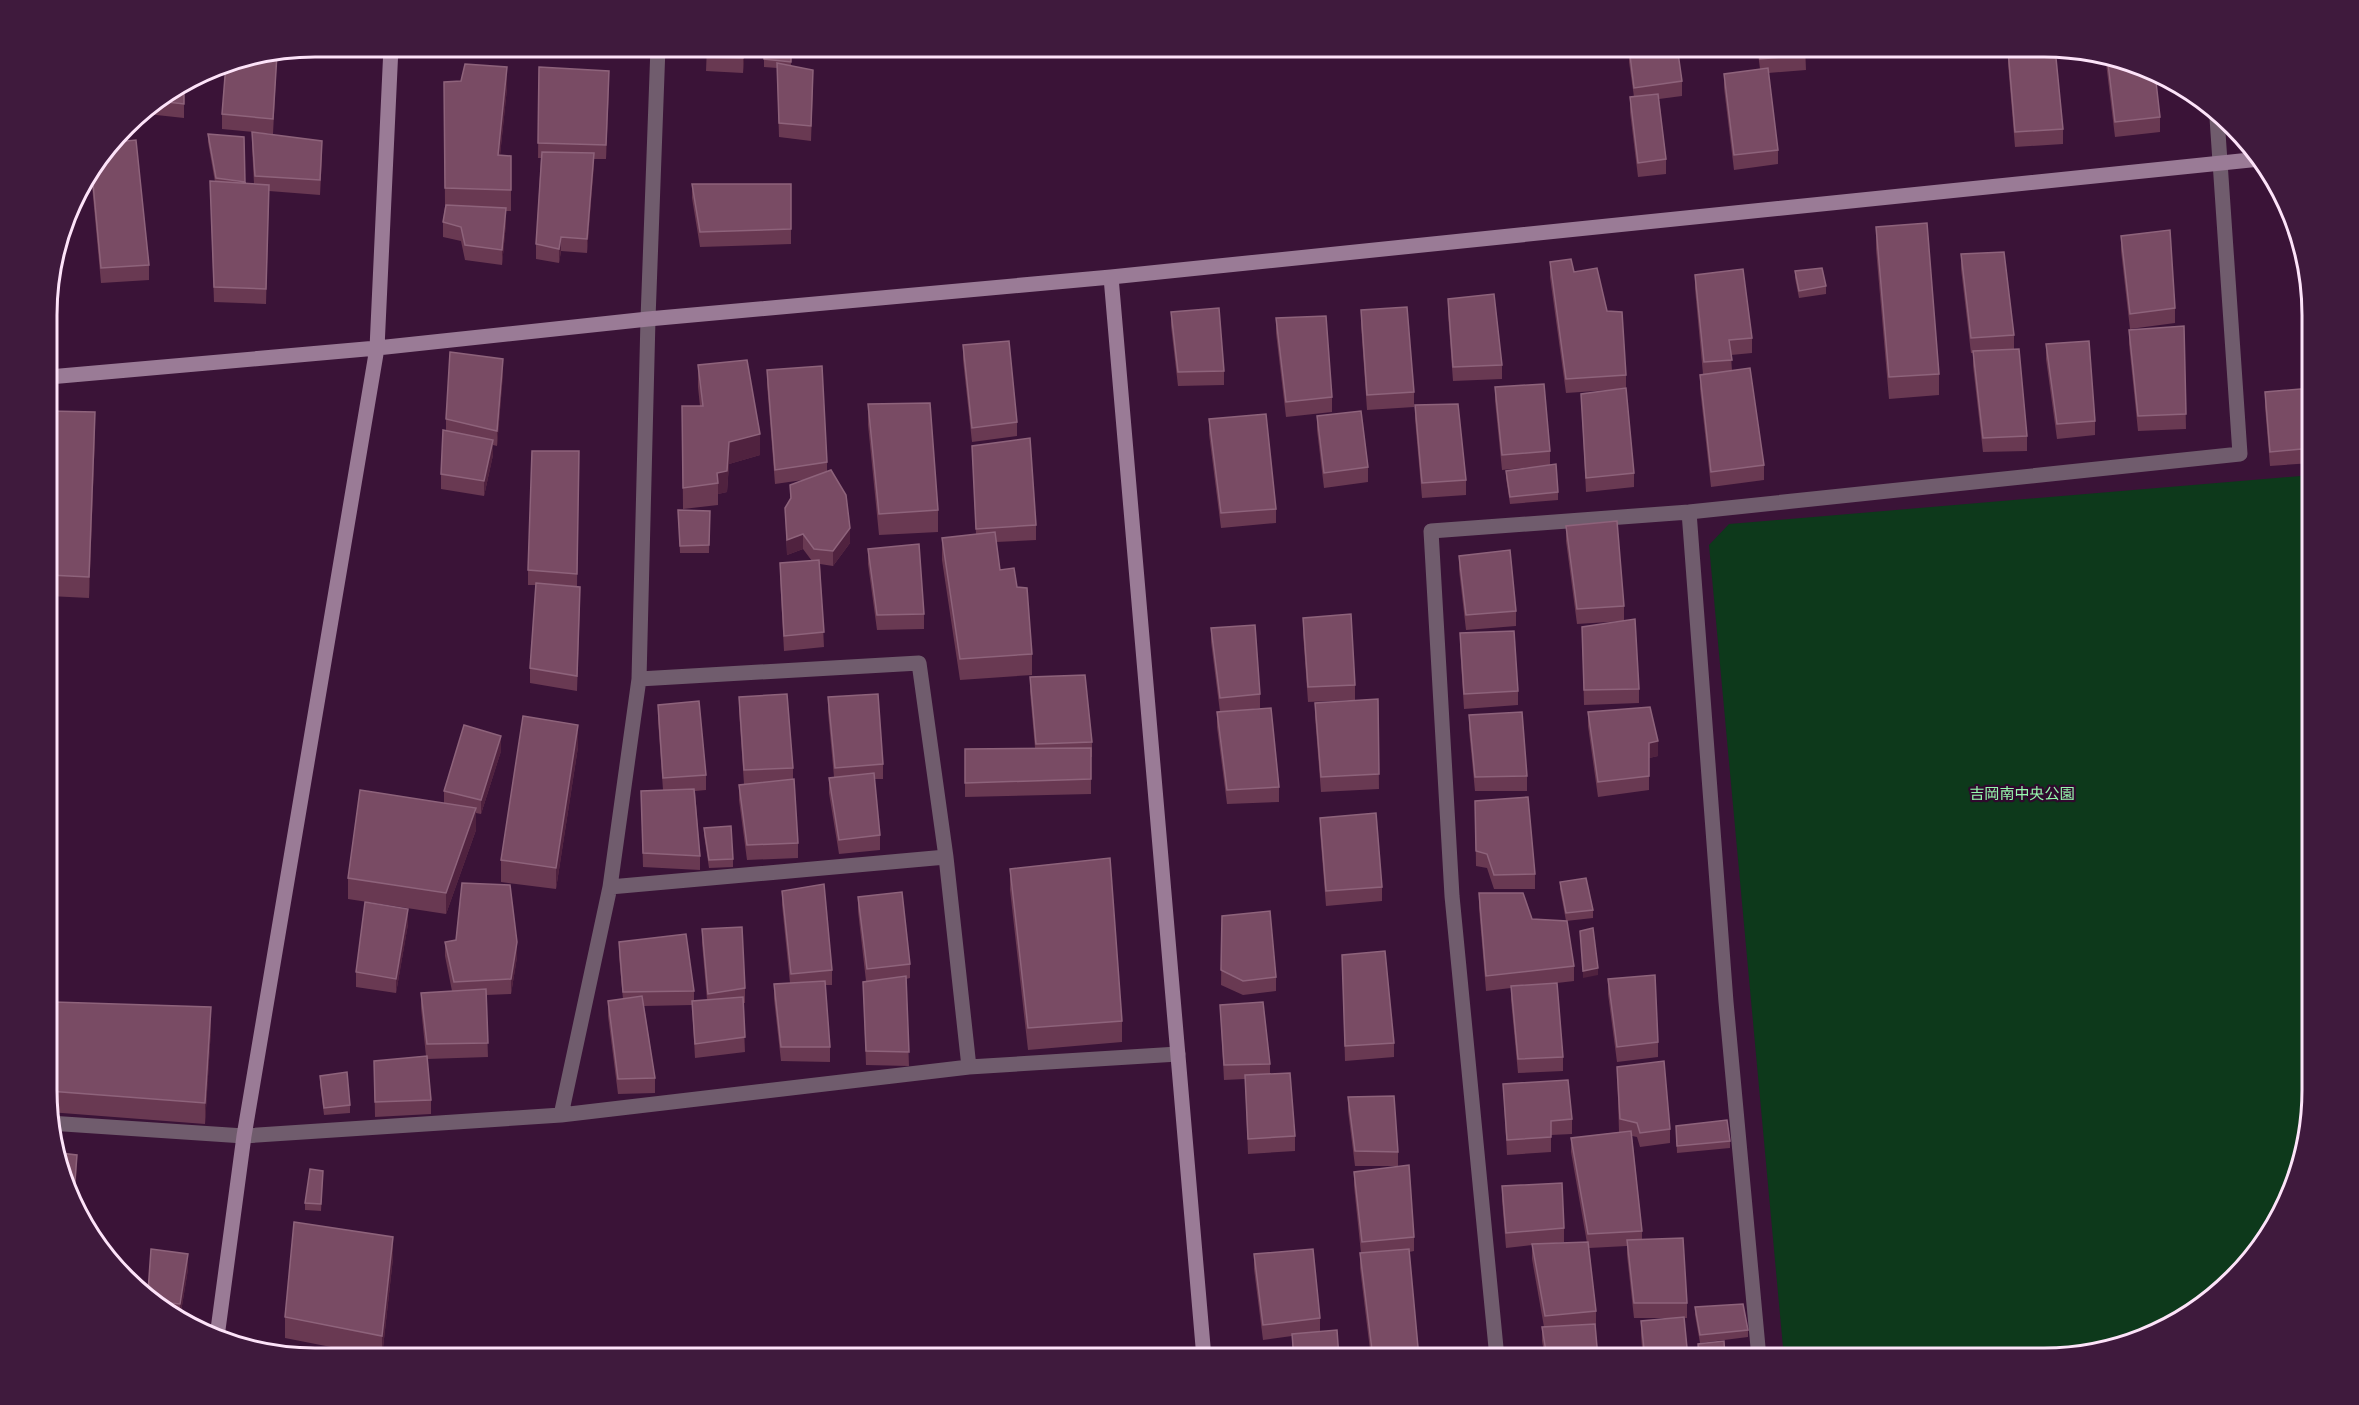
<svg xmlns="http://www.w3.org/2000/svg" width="2359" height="1405" viewBox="0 0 2359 1405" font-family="Roboto,'Noto Sans JP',sans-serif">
  <rect width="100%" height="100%" fill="#3a1337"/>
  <path fill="#0d391b" d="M2312,475V1107L2276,1224L2234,1280L2178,1322L2061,1358H1784L1709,545L1729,524Z"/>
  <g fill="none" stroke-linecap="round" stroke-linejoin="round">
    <path stroke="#705c6d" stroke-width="15" d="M1689,512L1726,1002L1759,1358
      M639,679L919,663L946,857L969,1067
      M610,887L946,857
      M561,1115L610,887L639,679L648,319L658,47
      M49,1123L244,1136L561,1115L969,1067L1178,1054
      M1497,1358L1452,896L1431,531L1689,512L2240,454L2217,118"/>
    <path stroke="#9a7b96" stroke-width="15" d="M1111,277L1204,1358
      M49,377L377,348L648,319L1111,277L2260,159
      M217,1337L244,1136L377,348L391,47"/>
  </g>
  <path fill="#693952" d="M532,46V47L491,46Z
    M707,46H745L743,73L706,71Z
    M764,46H791V65L813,84L811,141L779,137L777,68L764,67Z
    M1757,46H1805L1806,70L1768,73L1778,150V164L1734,170L1724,88V74L1760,69Z
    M2010,46H2044L2063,129V144L2015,147L2008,64V50L2017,49H2011Z
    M1629,47L1682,81V96L1659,99L1666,159V174L1638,177L1630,112V97H1634L1629,62Z
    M277,54L273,134L222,129V114L226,64Z
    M2105,55L2114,56L2160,117V132L2115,137Z
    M539,67L609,85L606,159H594L587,253L561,251L559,263L536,259V244L541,158H538Z
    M444,82L507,88L500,155L511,190V211H506V223L502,265L465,260L461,241L443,237V222L445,207Z
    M184,85V118L138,113Z
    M252,132L322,156L320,195L269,191L266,304L214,302L210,181L215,182L208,142V134L244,137L245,183L254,184L252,147Z
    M116,142L149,265V280L101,283L91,175Z
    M692,184H791V244L700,247L692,198Z
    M1876,227L1939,374V395L1889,399L1876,249Z
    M2121,236L2175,308V323L2130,329L2121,251Z
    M1961,254L2014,335V349L2027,436V451L1983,452L1973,366V353H1971L1961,269Z
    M1550,262L1607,311L1626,375V388L1634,473V487L1586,492L1581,394L1610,390L1566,393L1550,277Z
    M1795,271L1826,286V294L1799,298L1795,278Z
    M1695,275L1752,338V353L1731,355L1732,371L1764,465V480L1711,487L1700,389V375L1703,374L1695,289Z
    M1448,299L1502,365V379L1453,381L1448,314Z
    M1361,310L1414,392V407L1367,410L1361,325Z
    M1171,312L1224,371V385L1178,386L1171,326Z
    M1276,318L1332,397V412L1286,417L1276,333Z
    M2184,326L2186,429L2138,431L2129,344V330Z
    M2046,344L2095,421V435L2057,439L2046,359Z
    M963,345L1017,422V436L972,442L963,360Z
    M698,365L760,455L729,464L727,492L718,494V505L683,509L682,406H700L698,387Z
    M767,370L827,462V471L850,543L833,566L820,564L824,647L784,651L780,577V563L812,561L803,549L787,555L785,508L790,500V485L803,480L775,484L767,384Z
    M503,374L497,446L493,445V455L484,496L441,489V474L446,430V419Z
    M1495,387L1550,451V465L1558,492V500L1510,504L1506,478V471L1533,467L1502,470L1495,401Z
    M2312,388V463L2270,466L2265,407V392Z
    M868,404L938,510V532L879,535L868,425Z
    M1415,405L1466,480V495L1422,498L1415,419Z
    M49,411L95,433L89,598L49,596Z
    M1317,416L1368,467V482L1324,488L1317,430Z
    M1209,419L1276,509V523L1221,528L1209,434Z
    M972,446L1036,525V540L996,542L1000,570L1017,587L1032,654V675L960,680L942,560V538L976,534Z
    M579,451L577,587L580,602L577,691L530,683V668L536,585H528V570Z
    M678,510L710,511L709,553H680Z
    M1566,526L1624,606V621L1577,624L1566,541Z
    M868,549L924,614V629L877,630L868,564Z
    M1459,556L1516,611V626L1466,630L1459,570Z
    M1303,618L1355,685V700L1308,702L1303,633Z
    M1582,627L1639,689V703L1584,705Z
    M1211,628L1260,694V708L1239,711L1279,787V802L1227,804L1217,727V712H1220L1211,642Z
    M1460,633L1518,691V705L1464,709L1460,647Z
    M1030,677L1092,742V757H1091V794L965,797V749L1035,748L1030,692Z
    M739,697L793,768V779L798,843V858L747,860L739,800V785L752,784H744L739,711Z
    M828,697L883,764V779H874L880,835V850L839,854L829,793V778L834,777L828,712Z
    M1378,699L1379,789L1321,792L1315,717V703Z
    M658,705L706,775V790L695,791L700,856V870L643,867L641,791L663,790L658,720Z
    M1588,712L1658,756L1649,758V790L1598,797L1588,726Z
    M1469,715L1527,776V791H1475L1469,730Z
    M578,747L556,889L501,882V860Z
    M501,751L481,814L476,813V830L446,914L348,899V878L444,803V791Z
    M1475,801L1535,874V889H1494L1487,868L1476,866Z
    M1320,818L1382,887V901L1326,906L1320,832Z
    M704,828L733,859V867L709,868L704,835Z
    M1010,869L1122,1021V1042L1028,1050L1010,890Z
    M1560,882L1593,910V918L1566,921L1560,889Z
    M782,891L832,970V985H825L830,1047V1062L781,1061L774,999V984L790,983L782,905Z
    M1479,893L1532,919L1574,966V981L1557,983L1563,1057V1071L1518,1073L1511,1000V988L1486,991L1479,908Z
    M858,897L910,964V978L906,979L909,1066L866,1065L863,982L866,981L858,911Z
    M1222,916L1276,977V991L1243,995L1221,985Z
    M408,924L396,993L356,987V972Z
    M702,929L745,988V1003H743L745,1052L695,1058L692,1005L644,1006L655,1078V1093L618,1094L608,1016V1001L623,999L619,956V942L694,991V1001L707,1000L702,943Z
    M445,942L517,957L511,994L486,995L488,1057L427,1059L431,1100V1114L375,1117L374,1061L426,1056L421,1008V993L452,991L445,956Z
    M1342,955L1394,1043V1057L1345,1061Z
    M1608,979L1658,1042V1057L1617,1062L1608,994Z
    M1220,1005L1270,1064V1074L1295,1136V1151L1248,1154L1245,1079L1224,1080Z
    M211,1029L205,1124L49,1112V1080Z
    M1617,1067L1670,1129V1143L1640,1147L1637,1137L1632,1136L1642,1231V1240L1687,1303V1318H1684L1688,1358H1643L1641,1336V1321L1673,1318H1634L1627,1255V1246L1589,1248L1596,1311V1326H1595L1598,1358H1545L1542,1341V1327H1544L1532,1259V1245L1506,1248L1502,1200V1186L1564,1228V1242L1548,1244L1587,1243L1571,1152V1138L1619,1132Z
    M320,1076L350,1105V1113L324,1115L320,1084Z
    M1503,1084L1572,1119V1134L1551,1135V1152L1507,1155Z
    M1348,1097L1398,1152V1166H1355L1348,1111Z
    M1676,1126L1730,1141V1148L1677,1153Z
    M323,1171L321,1211L305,1210V1203Z
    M1354,1172L1414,1237V1251L1409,1252L1419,1358H1371L1360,1268V1253H1361L1354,1186Z
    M1254,1254L1320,1318V1331L1339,1358H1292V1336L1263,1340L1254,1269Z
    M393,1258L382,1357L285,1338V1317Z
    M188,1269L180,1318H176L148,1292Z
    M1695,1307L1748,1330V1337L1700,1343L1695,1315Z"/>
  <path fill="#50223f" d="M744,46H745L743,73V58Z
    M507,67V88L498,176V155Z
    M609,71V85L606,159V145Z
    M594,153V167L587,253V239Z
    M506,208V223L502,265V250Z
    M561,237V251L559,263V249Z
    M503,359V374L497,446V431Z
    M95,412V433L89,598V577Z
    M760,434V455L729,464L727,492L718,494V483L717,473L729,442Z
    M493,440V455L484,496V481Z
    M850,528V543L833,566V551Z
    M803,534V549L787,555V540Z
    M578,725V747L556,889V868Z
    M501,736V751L481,814V800Z
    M1658,741V756L1649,758V790V743Z
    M476,808V830L446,914V893Z
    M408,909V924L396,993V979Z
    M517,942V957L511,994V979Z
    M1598,968V975L1583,978V971Z
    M211,1007V1029L205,1124V1103Z
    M77,1155V1170L75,1195L74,1192Z
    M393,1237V1258L382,1357V1336Z
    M188,1254V1269L180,1318V1304Z"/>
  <path fill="#794b64" stroke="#8e637b" stroke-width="1.5" d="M707,46H744L743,58L706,57Z
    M764,46H791V62L764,59Z
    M1632,46H1677L1682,81L1634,88L1629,47Z
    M1759,46H1805L1806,55L1760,59Z
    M2038,46L2055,48L2063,129L2015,132L2008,50Z
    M277,54L273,119L222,114L226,64Z
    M2107,55L2114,56L2155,73L2160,117L2115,122Z
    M777,63L813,70L811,126L779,123Z
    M465,64L507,67L498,155L511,156V190L445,188L444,82L461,81Z
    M539,67L609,71L606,145L538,143Z
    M1768,68L1778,150L1734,155L1724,74Z
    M184,85V104L158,101Z
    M1658,94L1666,159L1638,163L1630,97Z
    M252,132L322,141L320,180L255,176Z
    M208,134L244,137L245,182L216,178Z
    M136,140L149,265L101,268L92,173L116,142Z
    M542,152L594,153L587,239L561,237L559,249L536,244Z
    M210,181L269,185L266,289L214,287Z
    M692,184H791V229L700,232Z
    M446,205L506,208L502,250L465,245L461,227L443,222Z
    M1927,223L1939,374L1889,377L1876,227Z
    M2170,230L2175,308L2130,314L2121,236Z
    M2004,252L2014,335L1971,338L1961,254Z
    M1571,259L1574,272L1597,268L1607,311L1622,312L1626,375L1566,379L1550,262Z
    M1822,268L1826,286L1799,291L1795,271Z
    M1743,269L1752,338L1729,340L1732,360L1704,362L1695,275Z
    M1494,294L1502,365L1453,367L1448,299Z
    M1407,307L1414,392L1367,395L1361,310Z
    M1219,308L1224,371L1178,372L1171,312Z
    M1326,316L1332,397L1286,402L1276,318Z
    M2184,326L2186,414L2138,416L2129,330Z
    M1009,341L1017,422L972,428L963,345Z
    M2089,341L2095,421L2057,424L2046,344Z
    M2019,349L2027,436L1983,438L1973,351Z
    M450,352L503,359L497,431L446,419Z
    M747,360L760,434L729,442L727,471L717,473L718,483L683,488L682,406H703L698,365Z
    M822,366L827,462L775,470L767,370Z
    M1750,368L1764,465L1711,472L1700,375Z
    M1544,384L1550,451L1502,455L1495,387Z
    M1626,388L1634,473L1586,478L1581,394Z
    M2312,388V448L2270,452L2265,392Z
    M930,403L938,510L879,514L868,404Z
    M1458,404L1466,480L1422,483L1415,405Z
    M49,411L95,412L89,577L49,575Z
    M1361,411L1368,467L1324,473L1317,416Z
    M1266,414L1276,509L1221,513L1209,419Z
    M443,430L493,440L484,481L441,474Z
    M1030,438L1036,525L976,529L972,446Z
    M532,451H579L577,574L528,570Z
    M1556,464L1558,492L1510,497L1506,471Z
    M831,470L846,495L850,528L833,551L814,549L803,534L787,540L785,508L791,498L790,485Z
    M678,510L710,511L709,545L680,546Z
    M1617,521L1624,606L1577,609L1566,526Z
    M995,532L1000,570L1014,568L1017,587L1027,588L1032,654L960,659L942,538Z
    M919,544L924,614L877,615L868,549Z
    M1510,550L1516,611L1466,615L1459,556Z
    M819,560L824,632L784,636L780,563Z
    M536,583L580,587L577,676L530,668Z
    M1351,614L1355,685L1308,687L1303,618Z
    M1635,619L1639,689L1584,690L1582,627Z
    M1255,625L1260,694L1220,698L1211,628Z
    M1514,631L1518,691L1464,694L1460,633Z
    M1085,675L1092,742L1036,744L1030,677Z
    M787,694L793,768L744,770L739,697Z
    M878,694L883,764L835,768L828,697Z
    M1378,699L1379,774L1321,777L1315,703Z
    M699,701L706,775L663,778L658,705Z
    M1650,707L1658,741L1649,743V776L1598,782L1588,712Z
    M1271,708L1279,787L1227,790L1217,712Z
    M1522,712L1527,776L1475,777L1469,715Z
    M523,716L578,725L556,868L501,860Z
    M464,725L501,736L481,800L444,791Z
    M1091,748V779L965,783V749Z
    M874,773L880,835L839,840L829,778Z
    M794,779L798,843L747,845L739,785Z
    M694,789L700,856L643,853L641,791Z
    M360,790L476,808L446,893L348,878Z
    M1528,797L1535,874L1494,875L1487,854L1476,851L1475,801Z
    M1376,813L1382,887L1326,891L1320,818Z
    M731,826L733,859L709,860L704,828Z
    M1110,858L1122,1021L1028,1028L1010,869Z
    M1586,878L1593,910L1566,913L1560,882Z
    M462,883L510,885L517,942L511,979L454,982L445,942L456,940Z
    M824,884L832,970L791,974L782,891Z
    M902,892L910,964L867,969L858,897Z
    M1479,893H1523L1532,919L1567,921L1574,966L1486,976Z
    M365,902L408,909L396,979L356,972Z
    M1270,911L1276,977L1243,981L1221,970L1222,916Z
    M742,927L745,988L708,994L702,929Z
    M1593,928L1598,968L1583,971L1580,931Z
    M686,934L694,991L623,992L619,942Z
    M1385,951L1394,1043L1345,1046L1342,955Z
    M1655,975L1658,1042L1617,1047L1608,979Z
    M906,976L909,1052L866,1051L863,982Z
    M825,981L830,1047H781L774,984Z
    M1557,983L1563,1057L1518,1059L1511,986Z
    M486,989L488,1043L427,1044L421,993Z
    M642,996L655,1078L618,1079L608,1001Z
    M743,997L745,1037L695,1044L692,1001Z
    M54,1002L211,1007L205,1103L49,1091Z
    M1263,1002L1270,1064L1224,1065L1220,1005Z
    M427,1056L431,1100L375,1102L374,1061Z
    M1664,1061L1670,1129L1640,1133L1637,1123L1620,1119L1617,1067Z
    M347,1072L350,1105L324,1108L320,1076Z
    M1290,1073L1295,1136L1248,1139L1245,1075Z
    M1568,1080L1572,1119L1551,1121V1137L1507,1140L1503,1084Z
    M1394,1096L1398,1152L1355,1151L1348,1097Z
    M1727,1120L1730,1141L1677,1146L1676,1126Z
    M1631,1131L1642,1231L1588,1234L1571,1138Z
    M60,1153L77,1155L74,1192Z
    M1409,1165L1414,1237L1362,1242L1354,1172Z
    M310,1169L323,1171L321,1204L305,1203Z
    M1562,1183L1564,1228L1506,1233L1502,1186Z
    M294,1222L393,1237L382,1336L285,1317Z
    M1683,1238L1687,1303H1634L1627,1240Z
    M1588,1242L1596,1311L1545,1316L1532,1244Z
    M151,1249L188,1254L180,1304L159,1302L148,1292Z
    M1313,1249L1320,1318L1263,1325L1254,1254Z
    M1409,1249L1419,1358H1373L1360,1253Z
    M1743,1304L1748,1330L1700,1335L1695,1307Z
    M1684,1317L1688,1358H1645L1641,1321Z
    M1595,1324L1598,1358H1547L1542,1327Z
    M1337,1330L1339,1358H1294L1292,1334Z
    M1724,1341L1725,1358H1699L1698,1344Z"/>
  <g text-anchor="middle" stroke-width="4.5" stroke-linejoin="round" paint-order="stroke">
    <g font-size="15" fill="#97f9ae" stroke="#2f092d">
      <text x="2022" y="799">吉岡南中央公園</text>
    </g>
  </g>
  <path d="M0 0H2359V1405H0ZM315 57H2044A258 258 0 0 1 2302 315V1090A258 258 0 0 1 2044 1348H315A258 258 0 0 1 57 1090V315A258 258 0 0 1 315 57Z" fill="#3f1a3d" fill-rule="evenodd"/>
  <path fill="none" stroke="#fde3f9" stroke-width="3" d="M315 57H2044A258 258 0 0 1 2302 315V1090A258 258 0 0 1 2044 1348H315A258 258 0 0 1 57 1090V315A258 258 0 0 1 315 57Z"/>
</svg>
